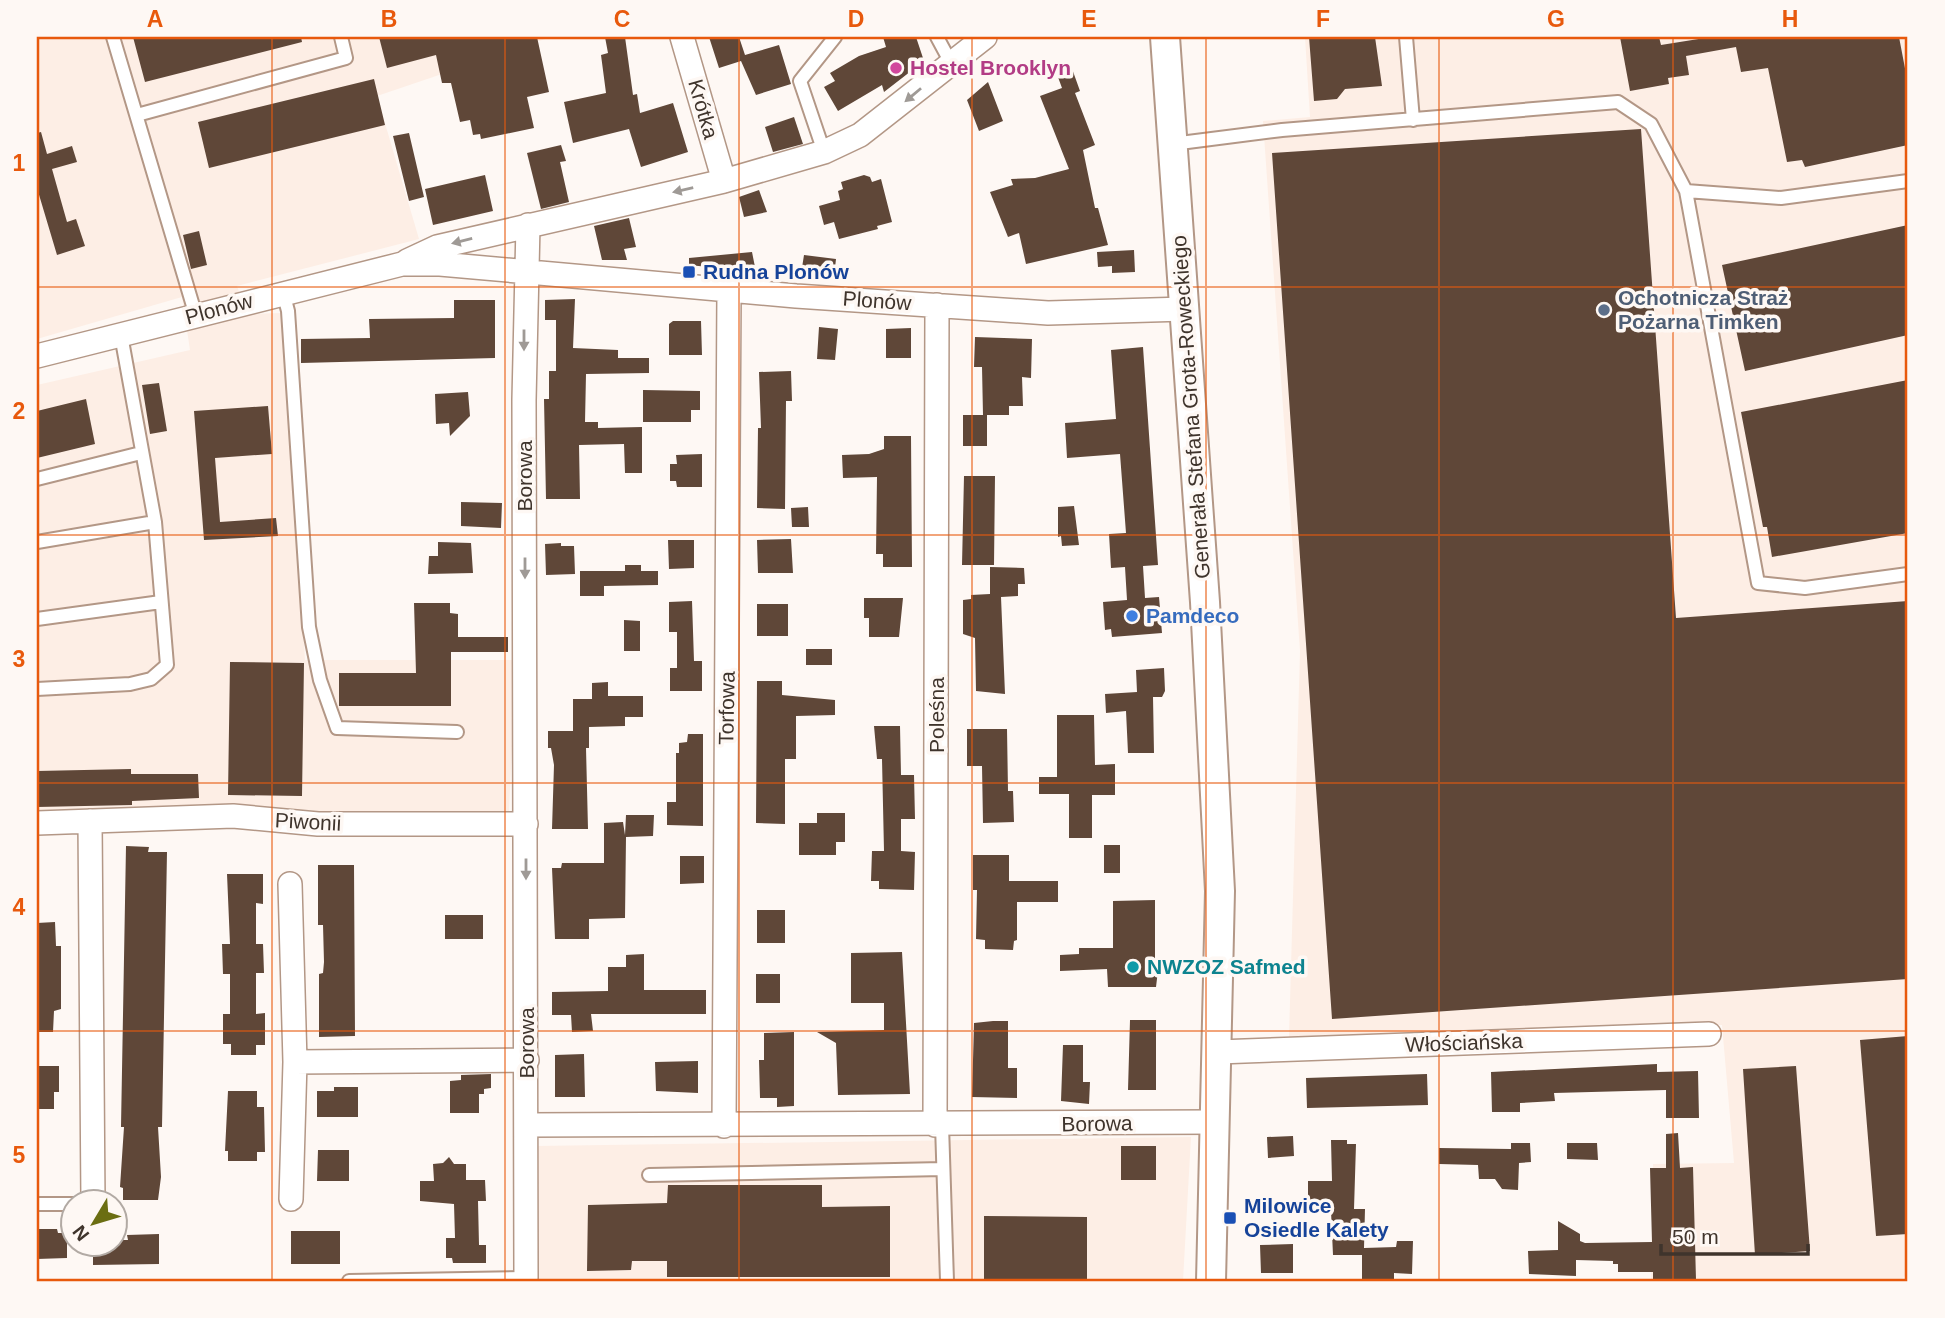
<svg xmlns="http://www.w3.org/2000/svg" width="1945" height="1318" viewBox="0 0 1945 1318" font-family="Arial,sans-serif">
  <rect width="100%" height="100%" fill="#fef8f4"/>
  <path fill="#fdeee5" d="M37,37H551L377,96L419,239L237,286L247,314L284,313L305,660H516L509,811L37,816V385L190,350L182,297L37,339Z
    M1305,37H1908V1273L1900,1281H1651L1653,1164L1734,1163L1722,1025L1289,1037L1300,651L1263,121L1310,117Z
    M1191,1137L1183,1281H536L535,1146Z"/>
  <path fill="#5f4738" d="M133,37H301L302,42L145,82Z
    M379,37H537L549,92L527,97L534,128L481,139L480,134L473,135L470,120L460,122L451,83H442L436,55L387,68Z
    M605,37H625L633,95L637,94L640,113L673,103L688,152L641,167L629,129L573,143L564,102L606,93L601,55L608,53Z
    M709,37H739L745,55L779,45L791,84L756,95L741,61L719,68Z
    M883,37H916L924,61L884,92L882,85L838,111L824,87L835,81L830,73L859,56L886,47Z
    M1309,37H1375L1382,86L1345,89L1337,99L1314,101Z
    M1620,37H1659L1661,45L1711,37H1899L1908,84V145L1805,167L1802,160L1787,162L1768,68L1741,72L1736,47L1686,56L1689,75L1668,78L1669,84L1630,91Z
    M1070,63L1080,91L1075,93L1095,145L1083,150L1095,208H1098L1108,245L1026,264L1019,233L1008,237L990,192L1013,185L1011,179L1035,178L1069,169L1040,96L1062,88L1055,69Z
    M374,79L385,125L209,168L198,122Z
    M988,82L1003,121L979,131L967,100Z
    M794,117L803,144L773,152L765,127Z
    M1641,129L1676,618L1908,601V979L1332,1019L1272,153Z
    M41,132L47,154L72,146L77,162L52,169L67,222L76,219L85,246L57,255L37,188V133Z
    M409,133L424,197L409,201L393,136Z
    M561,145L566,161L560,162L569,202L541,209L527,153Z
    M485,175L493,211L433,225L425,189Z
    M864,175L870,177L872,182L881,179L892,222L877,226L878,229L839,239L834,222L824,225L819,206L840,200L838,191L843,189L841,182Z
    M759,190L767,212L744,217L739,197Z
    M629,218L636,247L624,249L627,260H602L594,226Z
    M1908,225V335L1745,371L1722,265Z
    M199,231L207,265L191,269L183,235Z
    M1134,250L1135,272L1112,273V266L1098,267L1097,252Z
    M752,252L756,272L689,265V258Z
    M804,255L836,259L834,277L801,274Z
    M575,299L573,348L618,350V358H649V373L586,374L585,422H598V428L642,427V473H625L624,444L579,445L580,499H546L544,399H549V371H556V320H545V300Z
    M454,300H495V358L301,363V339L370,338L369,319L454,318Z
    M673,321H701L702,355H669V324Z
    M819,327L838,329L835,360L817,359Z
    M911,328V358H886V329Z
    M975,337L1032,339L1031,378L1022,377L1023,406H1009V415H987V446H963V415H983L982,367H974Z
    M1143,347L1158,565L1143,566L1145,598L1159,597L1162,633L1112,637L1111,629L1105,630L1103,602L1127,600L1125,567L1111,568L1109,534L1126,533L1120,454L1067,458L1065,423L1116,419L1111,350Z
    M791,371L792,401H786L785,509L757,508L758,428H761L759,372Z
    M1908,380V533L1772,557L1767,527H1763L1741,412Z
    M159,383L167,431L150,434L142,385Z
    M643,390L700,391V410H691V422H643Z
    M468,392L470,416L450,436L449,423L436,424L435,394Z
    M86,399L95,444L37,458V411Z
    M268,406L272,454L215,458L220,522L276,518L278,536L204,540L194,411Z
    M884,436H911L912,567H883V554H876L877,477L843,478L842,455L869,454L884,449Z
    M702,454V487H677L676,481H670V464H677L676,455Z
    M964,476H995L994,565H962Z
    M461,502L502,503L501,528L461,526Z
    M1074,506L1079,545L1062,546L1061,536L1058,537V507Z
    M808,507L809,527H792L791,508Z
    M791,539L793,573H758L757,540Z
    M668,540H694V568L669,569Z
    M438,542L471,543L473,573L428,574L429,556H438Z
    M561,543V546H574L575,574L546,575L545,544Z
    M625,565H641V571H658V585L604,586V596H580V571H625Z
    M990,567L1024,568L1025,584H1018V596L1001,597L1005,694L976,691L975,638L963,634V600L971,599V595L990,594Z
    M864,598H903L899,637H869V618H864Z
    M692,601L694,661H702V691H670V668H677V632H669V602Z
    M414,603H450V613L458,614V637H508V652H451V706H339V673H416Z
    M757,604H788V636H757Z
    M624,620L640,621V651H624Z
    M806,649H832V665H806Z
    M230,662L304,663L302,796L228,795Z
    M1164,668L1165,691L1162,697H1153L1154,753H1128L1126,711L1106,713L1105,694L1137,692L1136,670Z
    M757,681H782V695L835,700V715L796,716V759H785V824L756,823Z
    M608,682V696H643V717H625V726L589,727V748H586L588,829H552L554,765L551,748H548V731H573V699H592V683Z
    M1057,715H1094L1095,765L1115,764V795H1092V838H1069V794H1039V777H1057Z
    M874,726H900L901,775H914L915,819H901V851L915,852L914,890L879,889V881H871L872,851H884L882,759H877Z
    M967,729H1007L1008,791H1013L1014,822L983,823L982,766H967Z
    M688,734H703V826L667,825V802H676V753H679V743L687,742Z
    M131,769V774H198L199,798L132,801V805L37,807V771Z
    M817,813H845V842H836V855H799V823H817Z
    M626,815H654L653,836L626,837L625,918L589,919V939H555L552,868H561L562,863H604V823L623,822L625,835Z
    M1104,845H1120V873H1104Z
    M126,846L149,847L148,852H167L162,1127H158L161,1177L158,1200H123V1188L120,1187L124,1127H121Z
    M973,855H1009V881H1058V902H1017V940L1014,941L1013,950L985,949V940L976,939L977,890H973Z
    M680,856H704V883L680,884Z
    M318,865H354L355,1036L319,1037V974L323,973L324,962L323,925H318Z
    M227,874H263V904L256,903V944H263L264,973H256V1014L265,1013V1045H256V1055H231V1044H223V1014H230V974H223L222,944H230Z
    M1155,900V959L1159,962L1156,987H1108L1107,969L1060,971V955L1079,954V948H1113V901Z
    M757,910H785V943H757Z
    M445,915H483V939H445Z
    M55,922L56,946H61V1009L54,1011L53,1032H37V923Z
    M902,952L910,1094L838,1095L836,1043L817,1032L884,1030V1003H851V953Z
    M644,954V990H706V1014H591L593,1031L572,1032L571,1015H552V992L608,991V967H626V955Z
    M756,974H780V1003H756Z
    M1130,1020H1156V1090H1128Z
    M993,1021H1008V1068H1017V1098L972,1097L974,1023Z
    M794,1032V1106L777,1107V1098H760L759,1060H764V1033Z
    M1908,1036V1234L1876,1236L1860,1040Z
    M1063,1045H1083V1082H1090L1089,1104L1061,1101Z
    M584,1054L585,1097H555V1055Z
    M698,1061V1093L656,1091L655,1062Z
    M1657,1064V1072L1698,1071L1699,1118H1666V1090L1554,1093L1555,1101L1520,1103V1112H1492L1491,1072Z
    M37,1066H59V1092H54V1109H37Z
    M1796,1066L1810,1251L1755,1255L1743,1069Z
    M491,1074V1088L484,1089V1094H479V1113H450V1081L461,1080V1075Z
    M1427,1074L1428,1105L1307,1108L1306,1078Z
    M334,1087H358V1117H317V1091H334Z
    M228,1091H257V1107H264L265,1152H257V1161H228V1151H225Z
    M1678,1133L1680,1168L1693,1167L1696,1280L1653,1281V1272H1618V1264H1613V1261L1576,1260V1276L1529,1274L1528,1251L1558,1250V1221L1580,1234V1241L1585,1243L1652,1242L1650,1168H1666V1134Z
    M1293,1136L1294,1156L1268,1158L1267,1137Z
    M1331,1140H1347V1144H1356L1354,1209H1365L1364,1248L1396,1247L1397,1241H1413L1412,1274L1394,1273V1279H1362V1255H1333L1331,1211L1316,1212V1201H1308V1181H1332Z
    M1511,1143H1530L1531,1162L1519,1163L1518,1190L1502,1189L1495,1179H1479L1478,1165L1439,1164V1148L1511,1149Z
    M1567,1143H1597L1598,1160L1567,1159Z
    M1121,1146H1156V1180H1121Z
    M318,1150H349V1181H317Z
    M449,1157L454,1164H466V1180H485L486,1201H478L479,1245H486V1263H453L452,1258H446V1238H455L454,1204L420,1201V1181H434L433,1164L443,1163Z
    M668,1185H822V1207L890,1206V1277H667V1261H632L631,1270L587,1271L588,1205L667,1203Z
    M984,1216L1087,1217V1281H984Z
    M37,1229H57L58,1233H67V1258L37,1259Z
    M291,1231H340V1264H291Z
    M159,1234V1264L93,1265V1244H116V1240H128L127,1235Z
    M1293,1244V1273H1261L1260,1245Z"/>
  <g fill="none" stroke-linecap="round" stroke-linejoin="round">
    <defs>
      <path id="service" d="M113,37L196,316
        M937,37L951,63
        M1406,37L1413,120
        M137,115L346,58L341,37
        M1172,144L1282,130L1618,102L1651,124L1686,191L1758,583L1805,588L1908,574
        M824,152L800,81L835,37
        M1686,191L1781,198L1908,181
        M283,292L288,311L309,627L320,680L337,728L457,732
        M37,479L141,453
        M37,542L155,522
        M37,619L161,602
        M37,689L130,684L151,679L167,665L155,522L121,335
        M942,1125L947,1281
        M649,1175L943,1169
        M37,1204H74
        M349,1281L526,1278V1281"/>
      <path id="minor" d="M682,37L724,181
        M407,261L437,247L724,181L824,152L860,135L985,37
        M37,356L402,264H440L796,296L1048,313L1185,309
        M90,821L93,1202
        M37,823L233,816L318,824H526
        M290,884L295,1062L291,1199
        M1218,1052L1709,1034
        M295,1062L527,1060
        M528,1125L1216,1122
        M935,1125L937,305
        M724,1126L729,290
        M526,1278L524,400L528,225"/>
      <path id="tertiary" d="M1165,37L1205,602L1220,891L1211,1281"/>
    </defs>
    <use href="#service" stroke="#b39786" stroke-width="16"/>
    <use href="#minor" stroke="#b39786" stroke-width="26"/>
    <use href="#tertiary" stroke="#b39786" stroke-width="32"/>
    <use href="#service" stroke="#fff" stroke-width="12"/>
    <use href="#minor" stroke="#fff" stroke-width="23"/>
    <use href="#tertiary" stroke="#fff" stroke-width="28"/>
  </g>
  <defs><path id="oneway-solid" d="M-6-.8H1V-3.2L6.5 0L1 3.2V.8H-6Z" transform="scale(1.75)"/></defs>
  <g fill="#9f9a96">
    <use href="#oneway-solid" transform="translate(913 95) rotate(140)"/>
    <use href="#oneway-solid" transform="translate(683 190) rotate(167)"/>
    <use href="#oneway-solid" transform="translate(462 241) rotate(166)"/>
    <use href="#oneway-solid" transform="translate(524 340) rotate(90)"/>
    <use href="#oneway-solid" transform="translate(525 568) rotate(90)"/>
    <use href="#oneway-solid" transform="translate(526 869) rotate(90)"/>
  </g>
  <path fill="none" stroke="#e8590c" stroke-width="2" stroke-opacity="0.55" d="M272,37V1281M505,37V1281M739,37V1281M972,37V1281M1206,37V1281M1439,37V1281M1673,37V1281M37,287H1908M37,535H1908M37,783H1908M37,1031H1908"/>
  <circle fill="#d1479c" stroke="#fef8f4" stroke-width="2.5" cx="896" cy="68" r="7"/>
  <g fill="#1a4fb4" stroke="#fef8f4" stroke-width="2.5">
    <rect x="682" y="265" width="14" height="14" rx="3.5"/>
    <rect x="1223" y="1211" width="14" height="14" rx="3.5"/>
  </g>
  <circle fill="#5c6f8a" stroke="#fef8f4" stroke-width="2.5" cx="1604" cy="310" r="7"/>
  <circle fill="#3f7fe0" stroke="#fef8f4" stroke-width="2.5" cx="1132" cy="616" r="7"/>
  <circle fill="#0f9aa8" stroke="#fef8f4" stroke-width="2.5" cx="1133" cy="967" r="7"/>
  <g text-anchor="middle" stroke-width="7" stroke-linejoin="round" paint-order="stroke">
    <g font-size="21" font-weight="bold" fill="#b23c85" stroke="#fef8f4" text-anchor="start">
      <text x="910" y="75">Hostel Brooklyn</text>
    </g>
    <g font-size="21" fill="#3f342c" stroke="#fef8f4">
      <text transform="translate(703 109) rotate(74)" y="7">Krótka</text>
      <text transform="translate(877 301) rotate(4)" y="7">Plonów</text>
      <text transform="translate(219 309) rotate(-15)" y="7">Plonów</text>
      <text transform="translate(1191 407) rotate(-94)" y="7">Generała Stefana Grota-Roweckiego</text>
      <text transform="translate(525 476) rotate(-90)" y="7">Borowa</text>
      <text transform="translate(727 708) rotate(-89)" y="7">Torfowa</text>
      <text transform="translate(937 715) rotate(-90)" y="7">Poleśna</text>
      <text transform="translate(308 822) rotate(3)" y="7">Piwonii</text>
      <text transform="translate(527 1043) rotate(-90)" y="7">Borowa</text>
      <text transform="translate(1464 1043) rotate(-2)" y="7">Włościańska</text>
      <text transform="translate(1097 1124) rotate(-1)" y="7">Borowa</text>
    </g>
    <g font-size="21" font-weight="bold" fill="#164399" stroke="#fef8f4" text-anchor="start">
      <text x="703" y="279">Rudna Plonów</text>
      <text x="1244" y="1213">Milowice<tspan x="1244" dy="24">Osiedle Kalety</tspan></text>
    </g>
    <g font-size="21" font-weight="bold" fill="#4e5e75" stroke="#fef8f4" text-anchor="start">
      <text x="1618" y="305">Ochotnicza Straż<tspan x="1618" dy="24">Pożarna Timken</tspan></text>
    </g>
    <g font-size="21" font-weight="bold" fill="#366cbe" stroke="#fef8f4" text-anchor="start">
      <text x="1146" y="623">Pamdeco</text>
    </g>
    <g font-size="21" font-weight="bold" fill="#0d838f" stroke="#fef8f4" text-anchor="start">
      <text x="1147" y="974">NWZOZ Safmed</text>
    </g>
  </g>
  <rect width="1945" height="1318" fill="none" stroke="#fef8f4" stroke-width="77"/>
  <g transform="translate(94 1223) rotate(232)"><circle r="33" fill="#fef8f4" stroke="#b2aaa4" stroke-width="2"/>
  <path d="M0-5L12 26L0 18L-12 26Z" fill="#6b6e12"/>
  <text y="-10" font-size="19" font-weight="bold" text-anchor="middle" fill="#3f342c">N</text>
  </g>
  <path d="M1661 1244v10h147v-10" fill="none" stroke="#3f342c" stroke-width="3.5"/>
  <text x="1672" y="1244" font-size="21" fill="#3f342c" stroke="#fef8f4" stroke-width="5" paint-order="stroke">50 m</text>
  <rect x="38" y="38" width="1868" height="1242" fill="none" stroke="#e8590c" stroke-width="2.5"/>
  <g font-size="23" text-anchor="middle" font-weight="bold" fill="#e8590c">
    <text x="155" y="27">A</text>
    <text x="389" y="27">B</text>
    <text x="622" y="27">C</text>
    <text x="856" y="27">D</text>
    <text x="1089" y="27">E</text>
    <text x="1323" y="27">F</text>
    <text x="1556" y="27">G</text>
    <text x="1790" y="27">H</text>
    <text x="19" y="171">1</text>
    <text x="19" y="419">2</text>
    <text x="19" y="667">3</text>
    <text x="19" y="915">4</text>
    <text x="19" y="1163">5</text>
  </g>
</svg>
